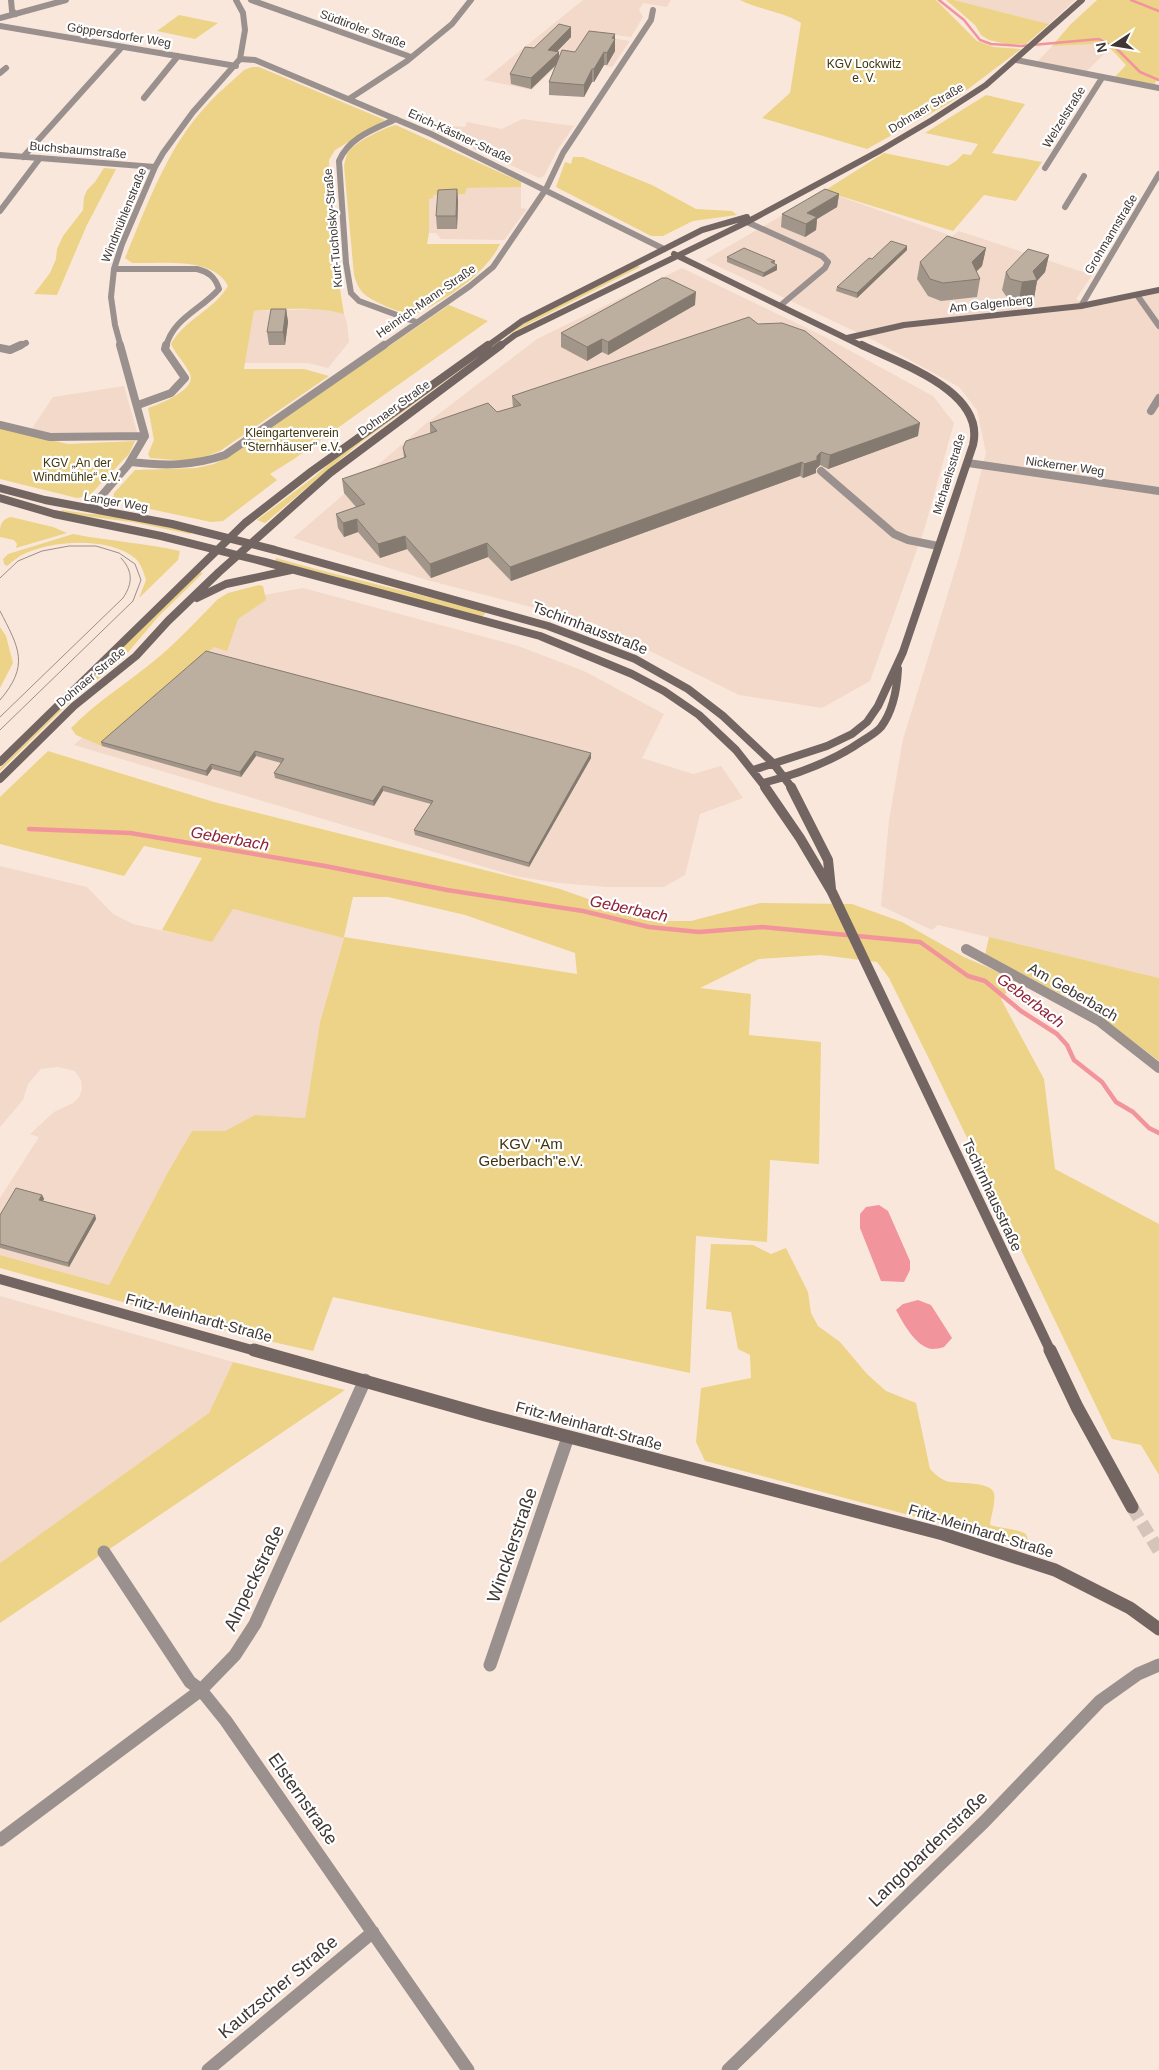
<svg xmlns="http://www.w3.org/2000/svg" width="1159" height="2070" viewBox="0 0 1159 2070" font-family="Helvetica,sans-serif">
  <rect width="100%" height="100%" fill="#fae7db"/>
  <path fill="#f2d9c9" d="M583,0H671L667,7L643,3L639,10L643,17L631,37L594,32L592,35L630,41L612,67L580,63L566,57L532,90L484,80Z
    M954,0H1075L1049,24Z
    M1097,44L1110,48L1086,72L1037,62L1052,46Z
    M522,119L574,126L558,149L544,176L539,178L432,130L441,125L465,127L467,122L502,129Z
    M521,187V208L527,209L504,240L441,239L436,233H429V199L432,195L465,194L466,188Z
    M824,191L952,236L959,231L1092,275L1076,299L1092,307L1159,293V978L938,925L932,930L881,906L889,820L903,739L960,554L986,453L977,410L959,387L875,341L705,260Z
    M682,268L825,337L933,396L954,423L925,527L870,681L822,708L739,695L593,623L427,580L293,538L423,426L537,339Z
    M316,309L333,311L344,314L347,323L349,342L328,368L308,363H245L254,311Z
    M124,386L137,432L60,436L31,430L53,397Z
    M303,588L518,646L584,671L664,714L642,758L693,774L721,766L743,798L700,814L685,875L664,887H607L558,883L515,876L74,745L195,634L236,600Z
    M0,866L87,887L113,914L133,924L212,942L233,909L344,937L320,1022L305,1118L255,1115L225,1131H192L168,1172L109,1285L0,1255V1198L39,1137L30,1134L54,1112L73,1103L79,1097L82,1089L81,1080L75,1071L58,1067L41,1069L28,1084L23,1100L0,1127Z
    M0,1296L233,1362L209,1413L0,1563Z"/>
  <path fill="#ecd387" fill-rule="evenodd" d="M740,0H936L977,41L994,47L1021,49L951,102L867,149L762,118L790,93L801,23C782,11 760,10 740,0Z
    M946,0H954L1049,24L1026,44H1006L989,40L981,35L975,25Z
    M1097,0H1159V81H1156L1154,86L1114,78L1126,65L1110,48L1097,44L1052,46L1070,25Z
    M179,15L218,23L195,39L157,31Z
    M252,67H259L385,120L335,150L329,160L333,273L338,277L344,314C318,306 280,309 254,311L244,369H304L329,376L220,451L199,459L186,461L150,458L148,454L154,440L148,408C159,404 197,390 190,374C185,363 176,355 171,344C185,319 214,310 228,286C213,256 161,264 132,263L125,258C145,210 166,152 200,113C213,97 229,84 244,70Z
    M986,95L1025,104L992,153L1042,162L1016,201L984,195L953,231L824,191L884,153L948,166L956,161L963,154L971,155L978,144L925,133Z
    M396,125L521,182V187L467,188L465,194L433,195V198L429,199V233L427,244H500C486,274 444,301 414,315C402,314 371,301 363,293C358,287 356,282 354,275L344,166C345,161 346,155 349,151C355,142 386,127 396,125Z
    M573,157H583L652,185L696,209L732,211L737,215L693,221L663,236H651L556,187L565,162L571,164Z
    M104,168L116,169L86,227L57,295L34,294L50,273L56,259L57,249L63,236L83,210L84,197L87,190L95,182Z
    M637,265L640,267L511,333L360,443L265,523L257,520L314,477L331,462L509,332L537,316Z
    M449,305L488,321L294,459L270,474L277,480L223,521L211,522L117,502L113,499L114,493L135,470L196,468L214,464L226,458Z
    M0,428L68,444L135,441L129,454L89,496L77,498L0,479Z
    M62,510L89,514H107L193,532L190,534L132,522L60,513Z
    M11,517L53,527L67,533L16,548L17,544L14,540L0,537C0,526 0,520 11,517Z
    M73,534C109,541 145,543 180,551L178,560L139,598L146,580C144,573 141,564 136,559C109,536 49,540 20,556C15,559 11,563 7,566L4,564L3,559L8,554Z
    M276,558C346,578 416,593 486,612L482,617L275,561Z
    M199,572L203,573L158,617L124,657L67,705L0,771V768Z
    M259,585L263,586L266,600L238,619L227,651L214,647L102,746L76,735L71,728C98,700 131,681 160,656C181,638 199,618 218,599L228,593Z
    M0,627L6,636L13,663L0,688Z
    M48,751L214,802L560,889L650,921H691L760,903L852,904L902,922L964,957L1017,980L1001,999L1044,1079L1055,1169L1159,1224V1475L1141,1445L1112,1439L932,1065L889,978L877,962L821,955L759,959L700,988L751,994L749,1035L821,1042L819,1164L770,1160L767,1242L696,1236L690,1373L333,1297L313,1351L238,1334L0,1268V1255L109,1285L168,1172L192,1131H225L255,1115L305,1118L320,1022L344,938L233,909L212,942L162,930L202,858L144,846L124,876L0,844V797ZM353,897H388L465,915L575,953L577,974L344,937Z
    M989,937L1159,978V1061L1090,1009L985,955Z
    M711,1244L753,1245L771,1254L786,1248L808,1292L811,1313L818,1326L840,1342L867,1374L886,1391L916,1403L930,1469C935,1474 939,1478 946,1481C956,1484 991,1481 994,1493C996,1502 991,1516 990,1525C1002,1529 1015,1528 1026,1534L1028,1540L1026,1546L705,1461L696,1442L701,1388L751,1378L750,1355L738,1349L731,1312L706,1309Z
    M233,1362L345,1390L0,1623V1563L209,1413Z"/>
  <path fill="#f2949b" d="M879,1205L888,1211L910,1261V1270L904,1282L881,1281L860,1228V1214L866,1207Z
    M918,1300L931,1305L952,1338L944,1347C941,1348 936,1349 932,1349C916,1347 903,1323 896,1310L903,1304Z"/>
  <g fill="none" stroke-linecap="round" stroke-linejoin="round">
    <path stroke="#f2949b" stroke-width="2.5" d="M939,0L964,20L980,40L991,44L1021,46L1099,39L1116,48L1140,72L1159,80
      M1131,0L1159,11"/>
    <path stroke="#f2949b" stroke-width="4.5" d="M29,829L130,833L325,866L447,890L583,911L649,927L699,932L762,927L920,942L968,976L985,981L1021,1011L1057,1034L1067,1045L1074,1060L1102,1082L1116,1102L1133,1112L1149,1128L1159,1133"/>
    <path stroke="#d5c4b9" stroke-width="13" stroke-dasharray="13 6" stroke-linecap="butt" d="M1132,1507L1159,1551"/>
    <path stroke="#9a908e" stroke-width="6" d="M11,0L12,11L16,14
      M251,0L411,57
      M0,18L66,0
      M0,26L236,66
      M240,59L255,60L431,134L664,249
      M1016,60L1159,88
      M0,73L6,68
      M144,98L178,56
      M349,99L407,61L452,24L471,0
      M396,119C375,129 349,137 339,161L346,263L351,293L359,301L416,322
      M0,155L155,167
      M23,157L122,47
      M1045,168L1102,78
      M1065,207L1084,176
      M0,211L40,158
      M747,222L822,256L828,262L825,268L781,305
      M114,269H197C209,272 215,277 219,289C202,309 172,319 166,347
      M1137,295L1159,326
      M1081,306L1159,174
      M18,347L26,343
      M121,347L115,325L111,297L114,269L122,244L155,167L163,153L193,112L240,59L245,30L243,13L236,0
      M382,347L470,286L493,267L546,189L563,153L651,20L653,10"/>
    <path stroke="#9a908e" stroke-width="8" d="M0,348L10,350L21,345
      M138,405L171,393L185,378L165,349L166,345
      M1151,411L1159,398
      M0,425L50,437L145,436
      M131,462C164,466 193,466 225,455L384,345
      M968,463L1159,491
      M821,471L894,534L908,540L938,546
      M91,508L128,465L145,436L120,345"/>
    <path stroke="#9a908e" stroke-width="10" d="M966,949L1099,1021L1159,1068"/>
    <path stroke="#9a908e" stroke-width="13" d="M104,1552L190,1682L201,1690L226,1721L468,2070
      M490,1665L568,1437
      M0,1840L201,1690L235,1655L255,1624L365,1380
      M208,2070L373,1932
      M728,2070L985,1821L1100,1701L1138,1674L1159,1665"/>
    <path stroke="#736562" stroke-width="6" d="M674,254L864,347
      M847,338L904,325L1081,306L1159,290
      M486,347L522,321L702,230L747,217
      M499,347L515,335L747,222L881,150L932,120L986,85L1082,0"/>
    <path stroke="#736562" stroke-width="8" d="M0,488L45,500L172,524L275,550L548,626L635,659L688,689L723,716L773,763L792,788
      M0,498L54,514L161,536L265,562L540,636L632,674L664,691L699,715L736,750L766,788
      M197,598L226,584L291,570
      M0,762L245,523L312,471L488,345
      M753,770L827,746L852,734L867,722L878,706L903,652L973,445C986,391 900,364 862,345
      M0,779L74,706L136,656L168,621L219,572L330,473L501,345
      M763,783C798,774 832,762 862,741C868,737 876,733 881,727C893,711 897,689 898,669"/>
    <path stroke="#736562" stroke-width="10" d="M765,787L800,838L832,892L1051,1352
      M791,787L828,860L831,889
      M0,1279L259,1352"/>
    <path stroke="#736562" stroke-width="13" d="M254,1350L485,1415L943,1534L1055,1570L1130,1608L1159,1629
      M1050,1350L1077,1407L1132,1507"/>
    <path stroke="#9b8e86" stroke-width="1" d="M0,578L18,561L42,551L69,546H96L119,553L135,564L141,580L133,601L0,730
      M0,611C19,648 30,665 0,700
      M0,717L123,598C133,583 133,571 121,558"/>
  </g>
  <path fill="#a2968a" d="M571,27V37L557,51L559,52V58L615,39V51L607,65H604L594,82H592L584,97L549,95V82L556,65L531,89L511,84L510,74L534,48Z
    M457,189L458,202L457,229H437L436,216Z
    M839,194L837,207L817,219L816,230L805,237L781,227L782,214Z
    M986,248L982,266L976,272L980,279L977,297L941,301L928,296L917,279L920,262Z
    M907,250L857,298L836,291L837,287L872,259Z
    M1049,255L1045,272L1037,281L1034,298L1019,300L1006,296L1002,290L1006,272Z
    M727,257L775,261V264L777,270L763,277L727,262Z
    M695,305L608,355L602,352L587,361L561,347V333Z
    M286,309L288,322L285,345H269L267,332Z
    M758,324L918,436L828,469L820,465L816,469V473L803,478L800,476L511,581L488,557L431,578L407,549L380,558L358,532L344,537L338,528L336,514L356,507L344,493L342,479L404,458L403,448L430,433V423L497,412L513,408L512,396Z
    M101,742L591,758L529,867L415,835L414,830L431,804L383,791L374,806L275,778L274,773L281,763L256,756L241,777L212,769L207,776L102,746Z
    M42,1195L44,1199L43,1201L95,1215L96,1219L69,1267L0,1248V1215Z"/>
  <path fill="#847a70" d="M571,27V37L548,61V50Z
    M615,34V51L607,65V53L612,38Z
    M559,52V62L531,89V78Z
    M604,52V65L594,82V69Z
    M592,69V82L584,97V85Z
    M457,189L458,202L457,229L456,216Z
    M839,194L837,207L817,219L816,230L805,237L807,213Z
    M907,246V250L857,298V293Z
    M986,248L982,266L968,279L972,262Z
    M1049,255L1045,272L1037,281L1034,298L1019,300L1022,282Z
    M777,265V270L763,277L764,273Z
    M696,292L695,305L608,355V342Z
    M286,309L288,322L285,345L283,332Z
    M602,339V352L587,361V347Z
    M920,423L918,436L828,469L830,455Z
    M821,452L820,465L816,469V473L803,478L804,464L817,456Z
    M802,462L800,476L511,581L510,567Z
    M357,519L358,532L344,537L343,523Z
    M405,536L407,549L380,558L378,544Z
    M487,543L488,557L431,578L430,564Z
    M255,751L256,756L241,777L240,772Z
    M591,753V758L529,867V863Z
    M211,764L212,769L207,776L206,771Z
    M383,786V791L374,806L373,801Z
    M42,1195L44,1199L41,1204L39,1200Z
    M95,1215L96,1219L69,1267L68,1263Z"/>
  <path fill="#bcafa0" stroke="#847a70" d="M559,24L571,27L548,50L559,52L531,78L510,74L525,47L534,48Z
    M589,31L615,34L612,38L615,39L607,53L604,52L594,69H592L584,85L549,82L562,50L575,52Z
    M457,189L456,216H436L438,190Z
    M825,189L839,194L807,213L817,217L806,224L782,214Z
    M947,236L986,248L972,262L980,279L943,283L930,279L920,262Z
    M891,241L907,246L857,293L837,287L869,258L872,259Z
    M744,248L775,261L771,262L777,265L764,273L727,257Z
    M1028,249L1049,255L1033,271L1037,280L1022,282L1010,279L1006,272Z
    M662,278H667L696,292L608,342L602,339L587,347L561,333Z
    M271,309H286L283,332H267Z
    M749,317L758,324L782,323L805,331L920,423L830,455L821,452L817,456V460L804,464L802,462L510,567L487,543L430,564L405,536L378,544L357,519L343,523L336,514L365,504L342,479L406,457L403,448L406,441L437,431L430,423L488,403L497,412L521,405L512,396Z
    M206,651L591,753L529,863L414,830L433,801L383,786L373,801L274,773L284,759L255,751L240,772L211,764L206,771L101,742Z
    M16,1188L42,1195L39,1200L95,1215L68,1263L0,1244V1215Z"/>
  <g text-anchor="middle" stroke-width="4.5" stroke-linejoin="round" paint-order="stroke">
    <g font-size="12" fill="#3f3733" stroke="#fff">
      <text transform="translate(363 29) rotate(20)" y="4">Südtiroler Straße</text>
      <text transform="translate(119 35) rotate(9)" y="4">Göppersdorfer Weg</text>
      <text transform="translate(926 108) rotate(-31)" y="4">Dohnaer Straße</text>
      <text transform="translate(1064 117) rotate(-58)" y="4">Welzelstraße</text>
      <text transform="translate(460 136) rotate(25)" y="4">Erich-Kästner-Straße</text>
      <text transform="translate(78 150) rotate(5)" y="4">Buchsbaumstraße</text>
      <text transform="translate(124 215) rotate(-68)" y="4">Windmühlenstraße</text>
      <text transform="translate(333 228) rotate(-95)" y="4">Kurt-Tucholsky-Straße</text>
      <text transform="translate(1111 234) rotate(-59)" y="4">Grohmannstraße</text>
      <text transform="translate(426 301) rotate(-35)" y="4">Heinrich-Mann-Straße</text>
      <text transform="translate(991 304) rotate(-6)" y="4">Am Galgenberg</text>
      <text transform="translate(394 408) rotate(-36)" y="4">Dohnaer Straße</text>
      <text transform="translate(1065 466) rotate(8)" y="4">Nickerner Weg</text>
      <text transform="translate(949 474) rotate(-73)" y="4">Michaelisstraße</text>
      <text transform="translate(116 502) rotate(10)" y="4">Langer Weg</text>
      <text transform="translate(91 677) rotate(-40)" y="4">Dohnaer Straße</text>
    </g>
    <g font-size="12" fill="#40340e" stroke="#fff">
      <text x="864" y="68">KGV Lockwitz<tspan x="864" dy="14">e. V.</tspan></text>
      <text x="292" y="437">Kleingartenverein<tspan x="292" dy="14">"Sternhäuser" e.V.</tspan></text>
      <text x="77" y="467">KGV „An der<tspan x="77" dy="14">Windmühle“ e.V.</tspan></text>
    </g>
    <g font-size="15" fill="#3f3733" stroke="#fff">
      <text transform="translate(590 628) rotate(21)" y="5">Tschirnhausstraße</text>
      <text transform="translate(1073 992) rotate(30)" y="5">Am Geberbach</text>
      <text transform="translate(992 1195) rotate(65)" y="5">Tschirnhausstraße</text>
      <text transform="translate(199 1318) rotate(15)" y="5">Fritz-Meinhardt-Straße</text>
      <text transform="translate(589 1426) rotate(15)" y="5">Fritz-Meinhardt-Straße</text>
      <text transform="translate(981 1531) rotate(17)" y="5">Fritz-Meinhardt-Straße</text>
    </g>
    <g font-size="15" fill="#40340e" stroke="#fff">
      <text x="531" y="1149">KGV "Am<tspan x="531" dy="17">Geberbach"e.V.</tspan></text>
    </g>
    <g font-size="16" font-style="italic" fill="#8f2236" stroke="#fff">
      <text transform="translate(230 838) rotate(10)" y="6">Geberbach</text>
      <text transform="translate(629 908) rotate(12)" y="6">Geberbach</text>
      <text transform="translate(1031 1000) rotate(37)" y="6">Geberbach</text>
    </g>
    <g font-size="18" fill="#3f3733" stroke="#fff">
      <text transform="translate(512 1545) rotate(-71)" y="6">Wincklerstraße</text>
      <text transform="translate(254 1578) rotate(-64)" y="6">Alnpeckstraße</text>
      <text transform="translate(303 1799) rotate(55)" y="6">Elsternstraße</text>
      <text transform="translate(928 1849) rotate(-44)" y="6">Langobardenstraße</text>
      <text transform="translate(278 1987) rotate(-40)" y="6">Kautzscher Straße</text>
    </g>
  </g>
  <g transform="translate(1114 45) rotate(258)" stroke="#ffffff" stroke-width="4" paint-order="stroke">
  <path d="M0-4L9 19L0 12L-9 19Z" fill="#3f3733"/>
  <text y="-8" font-size="14" font-weight="bold" text-anchor="middle" fill="#3f3733">N</text>
  </g>
</svg>
